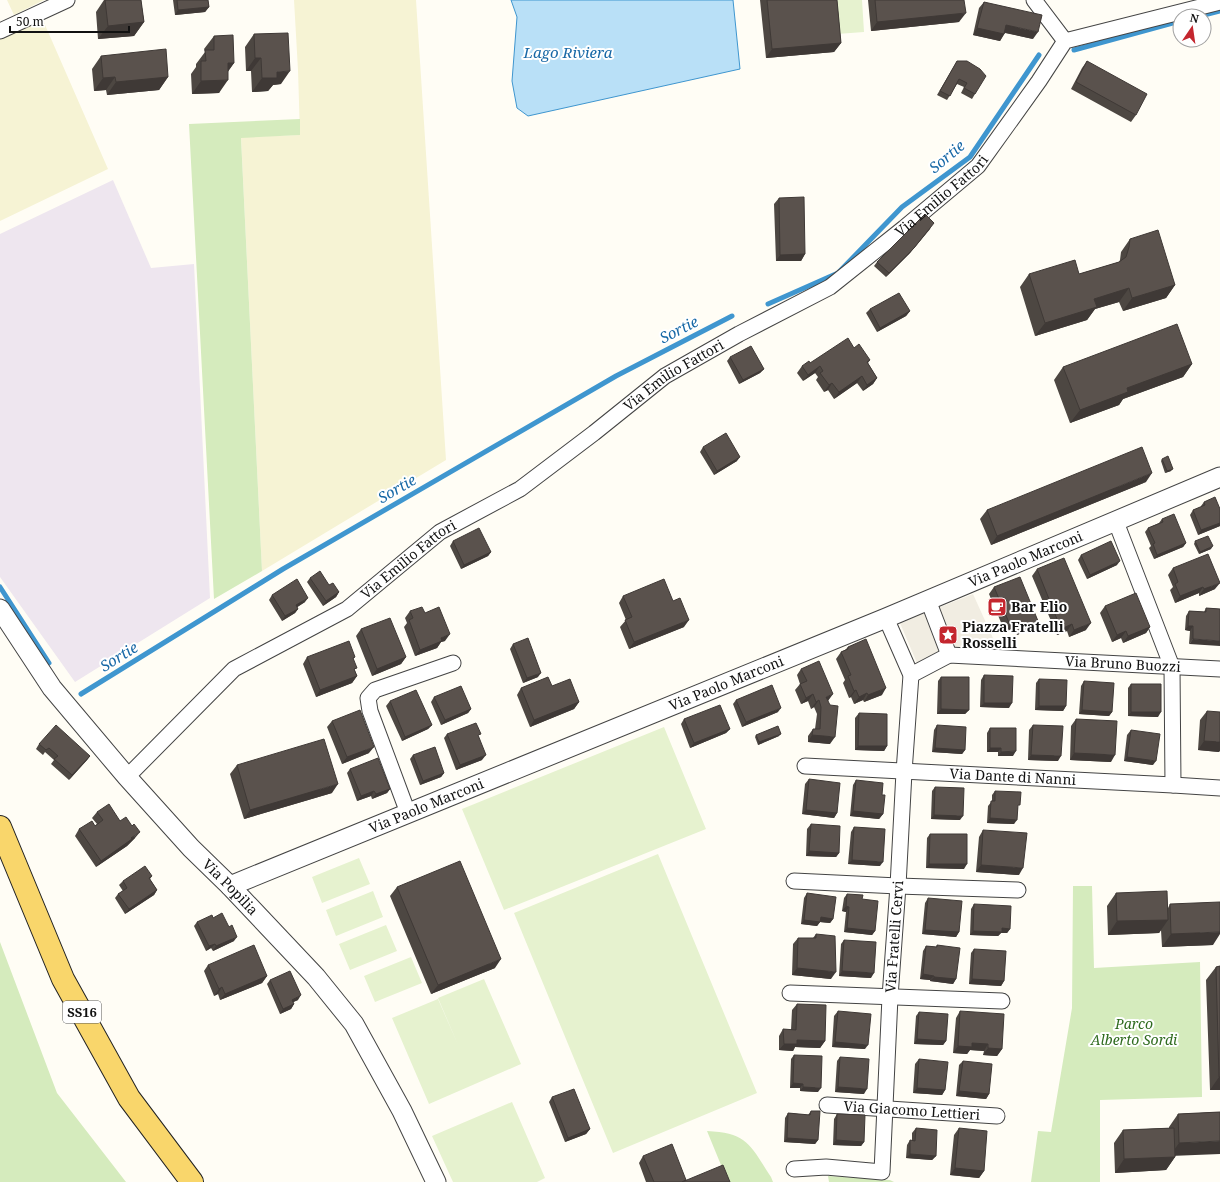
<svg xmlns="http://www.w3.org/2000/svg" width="1220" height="1182" viewBox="0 0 1220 1182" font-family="'Noto Serif',serif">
  <rect width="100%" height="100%" fill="#fffdf5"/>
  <path fill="#eee6ef" d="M113,180L151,268L194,264L210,598L75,682L0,577V234Z"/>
  <path fill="#f6f3d4" d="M7,0H44L14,15Z
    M294,0H416L446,460L262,571L241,137L300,135L298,70Z
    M42,18L108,169L0,221V38Z"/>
  <path fill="#d5ebbd" d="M300,119V135L241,138L262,571L214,599L189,124Z
    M1073,886H1092L1094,968L1200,962L1202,1097L1100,1100V1182H1031L1038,1131L1051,1132L1072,1008Z
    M0,942L57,1093L126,1182H0Z
    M707,1131C748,1133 750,1145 771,1177L773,1182H728Z
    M828,1176L890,1180L894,1182H829Z"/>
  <path fill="#e6f2cf" d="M834,0H862L864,32L837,34Z
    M664,727L706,829L504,910L462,809Z
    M658,854L757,1093L613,1153L514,913Z
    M359,858L370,884L322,903L312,877Z
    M373,891L383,917L336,936L326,910Z
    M386,925L397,951L350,970L339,944Z
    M411,957L422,983L375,1002L364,976Z
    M484,979L521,1064L429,1104L392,1018L438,999L459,1047L438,998Z
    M512,1102L545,1178L537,1182H453L432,1136Z"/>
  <path fill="#f1ede2" d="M973,594L997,647L947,649L917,663L900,623Z"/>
  <path fill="#b9e0f7" stroke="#3f96cf" d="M511,0H733L740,69L528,116L517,108L512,81L517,17Z"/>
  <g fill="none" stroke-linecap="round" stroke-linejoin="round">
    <path stroke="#3f96cf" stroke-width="5" d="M1200,16L1220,11
      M1074,50L1180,21
      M768,304L838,273L902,207L970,157L1039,55
      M0,587L49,663
      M81,694L283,569L616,376L732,316"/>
    <defs>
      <g id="minor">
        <path d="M1034,0L1065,41"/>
        <path d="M0,31L67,0"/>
        <path d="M1116,522L1172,667L1173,785"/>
        <path d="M928,600L949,655"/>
        <path id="s1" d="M911,675L949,655L1220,669"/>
        <path id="s2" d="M805,766L1173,785L1220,788"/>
        <path id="s3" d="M127,777L234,669L347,609L440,532L520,489L594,433L665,376L739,334L830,287L904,228L978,166L1039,81L1065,41L1220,2"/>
        <path d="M408,813L370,711L368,698L375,690L453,663"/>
        <path d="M794,881L898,886L1018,890"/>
        <path d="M790,993L1002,1001"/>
        <path id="s4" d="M827,1105L997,1116"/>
        <path id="s5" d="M794,1169L826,1167L882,1172L890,997L898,886L904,772L911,675L886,618"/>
      </g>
      <g id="tertiary">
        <path id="s6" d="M0,609L52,688L127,777L191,848L230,886L316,977L354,1024L402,1111L436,1182"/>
        <path id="s7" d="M230,886L886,618L1220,477"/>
      </g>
      <path id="primary" d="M0,827L63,979L129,1098L192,1182"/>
    </defs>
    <use href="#minor" stroke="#444" stroke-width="17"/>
    <use href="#tertiary" stroke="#444" stroke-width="21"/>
    <use href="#primary" stroke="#222" stroke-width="24"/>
    <use href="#minor" stroke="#fff" stroke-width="15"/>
    <use href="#tertiary" stroke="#fff" stroke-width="19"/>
    <use href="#primary" stroke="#f9d66b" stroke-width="22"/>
  </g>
  <path fill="#4d4742" d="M104,0H141L144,22L134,36L98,39L96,12Z
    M173,0H208L209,7L205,12L175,15Z
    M760,0H837L841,43L834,52L766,58Z
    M868,0H964L959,22L871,31Z
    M984,2L1033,39L1005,33L1000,41L973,35L979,8Z
    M254,34L281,84L273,85L268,91L252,92L251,71H246L245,47Z
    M214,36L234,63L228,71L219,93L192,94L191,74L196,67V64L205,52L204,49Z
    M101,56L168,77L159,90L107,95L106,90L94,91L92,69Z
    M957,61L975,94L972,99L961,93L964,87L957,84L947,100L937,95Z
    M1087,61L1136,115L1131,122L1071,89L1082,68Z
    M779,198L805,254L801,261H776L774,204Z
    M931,228L910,253L886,277L874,266L877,262Z
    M1130,239L1175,285L1166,298L1123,311L1119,302L1095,309L1087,320L1035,336L1020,287L1029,274H1079L1119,262L1120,260L1121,252Z
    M870,309L910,311L906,316L877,332L866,313Z
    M854,348L870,360L868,363L877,378L873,384L863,391L857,383L834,399L828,390L824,392L816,380L818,377L815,373L803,381L797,373L802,366Z
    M730,357L764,369L760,373L739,384L727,361Z
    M1192,364L1183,377L1123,399L1119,405L1070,423L1054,380L1063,367Z
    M703,447L737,461L714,475L700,452Z
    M1162,459L1171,471L1165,473L1161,461Z
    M1146,482L991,545L980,519L987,510Z
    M1204,502L1220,509V526L1198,535L1190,515L1193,510L1201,507V506Z
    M1162,519L1186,543L1183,547L1154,559L1149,548L1151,546L1145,532L1148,528L1159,523Z
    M453,541L491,552L488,556L461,569L450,546Z
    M1195,541L1211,549L1199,554L1194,544Z
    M1081,555L1117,565L1087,579L1078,560Z
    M1173,568L1215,589L1199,596V593L1175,603L1170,590L1173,587L1168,575Z
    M1037,569L1086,630L1069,637L1067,631L1057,635L1032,576Z
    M310,578L329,585L339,592L336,597L323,606L307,582Z
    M994,587L1033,628L1017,635L1014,628L1005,632L989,594Z
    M272,595L305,602L297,607L298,609L295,613L282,621L269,600Z
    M623,596L673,601L684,627L629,649L620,627L626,620L619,603Z
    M1105,606L1150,627L1146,633L1123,643L1121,638L1112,642L1100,613Z
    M1206,608L1220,609L1189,644L1190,631L1185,630L1186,616L1189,611L1204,612Z
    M410,611L425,613L445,641L441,642L437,648L415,656L404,627L407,623L405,618Z
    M361,629L406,657L401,664L372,676L356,636Z
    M513,644L538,677L523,683L510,649Z
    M848,647L882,695L864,702L863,700L854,704L851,697L849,698L843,683L845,680L836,659L841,652L845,650Z
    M307,657H355L353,659L355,671L357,676L352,683L316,697L303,664Z
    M801,669L828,701L830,744L808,742V736L813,729H815L817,714L814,707L811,709L808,701L801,704L795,690L800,684L797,675Z
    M984,675L1009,708L980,707L981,680Z
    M941,677L969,710L965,714H937L938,681Z
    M1039,679L1066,706L1063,711L1035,710L1036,683Z
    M1084,681L1112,712L1109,716L1079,714L1081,686Z
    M1131,684L1158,717L1128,716V688Z
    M552,686L579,702L574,709L530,727L517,695L521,688Z
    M434,697L471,709L468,713L441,725L431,702Z
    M736,700L778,712L742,727L733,704Z
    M390,701L432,725L428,729L402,741L386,706Z
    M1207,711L1219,752L1198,750L1200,720Z
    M859,713L887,746L884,751L855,750V718Z
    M684,719L730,729L726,733L690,748L681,724Z
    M1076,719L1111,762L1070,760L1071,726Z
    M332,721L369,753L342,764L327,727Z
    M937,725L965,750L962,754L932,752L934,730Z
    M1033,725L1058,761L1028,760L1029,730Z
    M990,728L1013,756H998V752H987V733Z
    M1131,730L1153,765L1124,761L1127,735Z
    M447,734L479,738L482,760L456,770L444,738Z
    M756,735L779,736L758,745L755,737Z
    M39,744L90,756L87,760L69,780L51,764L54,760L45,752L43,755L36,749Z
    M413,755L444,773L441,777L420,785L410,759Z
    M237,765L332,793L244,819L230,774Z
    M350,769L390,789L387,793L372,799L371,796L357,801L347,773Z
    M809,779L837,813L834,818L802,814L805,784Z
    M856,780L882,795L883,814L879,819L850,816L853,785Z
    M935,787L960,820L931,819L932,791Z
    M995,791L1018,808L1014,824L987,823L988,806L992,801V795Z
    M97,812L120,821L135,838L127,846L96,867L75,836L79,829L95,826L97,824L92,818Z
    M811,824L839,853L836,857L806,856L807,829Z
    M854,827L880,866L848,864L851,832Z
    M983,830L1019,875L976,872L979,837Z
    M930,834L964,869L926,868L927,838Z
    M152,876L150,879L157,890L154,895L125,914L115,898L118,894L123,891L119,885L123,881Z
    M397,887L495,968L431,994L390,896Z
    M807,893L833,919L830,923L820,922L817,926L801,924L804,898Z
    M1116,893L1168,908L1170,904L1213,945L1162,947L1161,930L1159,933L1108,935L1107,906Z
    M847,894L875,931L872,935L844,932L846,912L842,911L844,898Z
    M928,898L959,932L956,937L922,934L925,903Z
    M974,904L1010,929L1007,933H1001L998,936L970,935L971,909Z
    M213,918L234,941L213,951L211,948L206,951L194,926L197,922Z
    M816,934L831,979L792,975L793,944L798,938H813Z
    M844,940L871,978L839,976L841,944Z
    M937,945L956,979L953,984L930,981V980L920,979L923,951L926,946L936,947Z
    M974,949L1004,981L1001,986L969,984L971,953Z
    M208,965L267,976L262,983L220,1000L218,994L214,996L204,971Z
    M1220,966V1090H1210L1206,980L1216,967Z
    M270,980L298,1000L293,1002L294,1004L291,1009L280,1014L267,984Z
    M797,1004L825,1041L820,1048L795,1047L793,1051L779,1050V1036L783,1029L791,1030L792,1010Z
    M838,1011L865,1049L832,1047L834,1016Z
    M960,1011L1002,1049L997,1056L983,1055L984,1051L970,1050L967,1054L953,1053L956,1018Z
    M919,1012L946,1041L943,1045L914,1044L916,1016Z
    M794,1055L818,1092L800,1091V1088H790L791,1059Z
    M840,1057L864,1094L835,1092L837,1061Z
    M919,1059L945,1090L942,1095L913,1093L915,1064Z
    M963,1061L989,1094L986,1099L956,1096L959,1065Z
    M552,1097L590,1129L586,1134L565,1142L549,1102Z
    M811,1111L818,1140L815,1144L784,1142L785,1118L788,1113L808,1115Z
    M1220,1112L1175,1156V1157L1166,1170L1115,1173L1114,1143L1123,1130L1169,1128V1127L1178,1114Z
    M837,1114L864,1142L861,1146L833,1145L834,1119Z
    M916,1128L936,1156L932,1160L906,1158L907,1145L910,1140L912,1141V1133Z
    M959,1128L984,1171L979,1178L950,1175L954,1135Z
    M643,1156L686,1180L730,1182H646L639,1163Z"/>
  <path fill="#3f3936" d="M209,7L205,12L175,15L178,10Z
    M966,13L959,22L871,31L877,22Z
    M144,22L134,36L98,39L108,26Z
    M1006,25L1038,32L1033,39L1002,32Z
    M977,28L1004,34L1000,41L973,35Z
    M841,43L834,52L766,58L772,49Z
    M255,58H261L251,71H246Z
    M228,63H234L225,76Z
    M290,71L281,84L273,85L268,91L252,92L262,78L277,72Z
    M115,77L106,90L94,91L103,78Z
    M168,77L159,90L107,95L116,82Z
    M228,80L219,93L192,94L201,81Z
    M934,223L910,253L886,277L889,273Z
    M805,254L801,261H776L780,255Z
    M1175,285L1166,298L1123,311L1132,298Z
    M1129,288L1119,302L1095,309L1087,320L1035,336L1045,323L1094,299Z
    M910,311L906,316L877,332L880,328Z
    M1192,364L1183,377L1123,399L1119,405L1070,423L1080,410L1127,388Z
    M820,366L815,373L803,381L808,375Z
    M764,369L760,373L739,384L743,380Z
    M862,376L857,383L834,399L839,392Z
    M877,378L873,384L863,391L867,385Z
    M832,383L828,390L824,392L829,385Z
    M740,457L737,461L714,475L717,471Z
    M1173,469L1171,471L1165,473L1167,471Z
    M1152,473L1146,482L991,545L997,536Z
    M1220,523V526L1198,535L1201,530Z
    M1186,543L1183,547L1154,559L1157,555Z
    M1213,546L1211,549L1199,554L1200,552Z
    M491,552L488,556L461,569L464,565Z
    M1120,561L1117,565L1087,579L1090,575Z
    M1220,583L1215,589L1199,596L1204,589Z
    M1203,587L1199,593L1175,603L1180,596Z
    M339,592L336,597L323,606L326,601Z
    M308,598L305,602L293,610L296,605Z
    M298,609L295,613L282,621L285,616Z
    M689,620L684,627L629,649L634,642Z
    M1038,621L1033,628L1017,635L1022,628Z
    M1019,622L1014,628L1005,632L1010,625Z
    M1091,623L1086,630L1069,637L1074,630Z
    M1072,624L1067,631L1057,635L1061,629Z
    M1188,626H1193L1190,631L1185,630Z
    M1150,627L1146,633L1123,643L1128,636Z
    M1126,631L1121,638L1112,642L1117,635Z
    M450,634L445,641L441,642L437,648L415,656L420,650L441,638Z
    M1193,639L1220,641V646L1189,644Z
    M406,657L401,664L372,676L377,669Z
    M541,673L538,677L523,683L527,678Z
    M357,676L352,683L316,697L320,690Z
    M886,688L882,695L864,702L868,695Z
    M856,690L851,697L849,698L854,691Z
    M867,693L863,700L854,704L859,697Z
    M813,694L808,701L801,704L806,698Z
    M833,694L828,701L821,704L826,697Z
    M819,700L814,707L811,709L816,702Z
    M579,702L574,709L530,727L534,720Z
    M984,703H1012L1009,708L980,707Z
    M1039,706H1066L1063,711L1035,710Z
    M781,708L778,712L742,727L746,722Z
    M471,709L468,713L441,725L445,720Z
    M941,709L969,710L965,714H937Z
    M1082,710L1112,712L1109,716L1079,714Z
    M1131,712H1161L1158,717L1128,716Z
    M432,725L428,729L402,741L405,737Z
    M730,729L726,733L690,748L694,743Z
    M781,734L779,736L758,745L759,742Z
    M812,735L835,737L830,744L808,742Z
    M1204,741L1220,742V751L1219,752L1198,750Z
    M858,746H887L884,751L855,750Z
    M374,747L369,753L342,764L347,757Z
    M935,748L965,750L962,754L932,752Z
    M990,748H1001L998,752H987Z
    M1016,751L1013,756H998L1001,752Z
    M1074,753L1115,755L1111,762L1070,760Z
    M486,755L482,760L456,770L460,765Z
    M1031,755L1061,756L1058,761L1028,760Z
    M90,756L87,760L69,780L72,775Z
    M1127,757L1156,761L1153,765L1124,761Z
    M444,773L441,777L420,785L423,781Z
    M338,784L332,793L244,819L250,810Z
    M390,789L387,793L372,799L376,794Z
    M374,791L371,796L357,801L361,796Z
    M806,810L837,813L834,818L802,814Z
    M853,811L883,814L879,819L850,816Z
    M934,815L963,816L960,820L931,819Z
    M990,818L1017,820L1014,824L987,823Z
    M140,832L135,838L127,846L96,867L101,861Z
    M809,851L839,853L836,857L806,856Z
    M852,860L883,862L880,866L848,864Z
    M929,864H967L964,869L926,868Z
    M981,865L1023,868L1019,875L976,872Z
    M157,890L154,895L125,914L129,909Z
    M846,906L849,907L846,912L842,911Z
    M821,917L833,919L830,923L820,922L817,926L801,924L804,920Z
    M1168,920L1159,933L1108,935L1117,921Z
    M847,928L875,931L872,935L844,932Z
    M1002,928L1010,929L1007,933H1001L998,936L970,935L973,931Z
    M925,930L959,932L956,937L922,934Z
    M1220,932V934L1213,945L1162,947L1171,934Z
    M237,937L234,941L213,951L216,946Z
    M215,944L211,948L206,951L209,946Z
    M501,959L495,968L431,994L438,985Z
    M797,968L836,972L831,979L792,975Z
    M842,971L874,973L871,978L839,976Z
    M923,974L934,976L930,980L920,979Z
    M267,976L262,983L220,1000L225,994Z
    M934,977L956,979L953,984L930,981Z
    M972,979L1004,981L1001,986L969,984Z
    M222,987L218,994L214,996L219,989Z
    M301,995L298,1000L289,1004L292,1000Z
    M294,1004L291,1009L280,1014L283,1009Z
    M917,1039L946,1041L943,1045L914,1044Z
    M797,1040L825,1041L820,1048L795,1047L793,1051L779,1050L784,1044Z
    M835,1042L868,1045L865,1049L832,1047Z
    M972,1043L988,1044L984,1051L970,1050L967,1054L953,1053L958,1046Z
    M988,1048L1002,1049L997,1056L983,1055Z
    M1219,1077H1220V1090H1210Z
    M793,1083L803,1084L800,1088H790Z
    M803,1087L821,1088L818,1092L800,1091Z
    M838,1087L867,1089L864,1094L835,1092Z
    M917,1088L945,1090L942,1095L913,1093Z
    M959,1091L989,1094L986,1099L956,1096Z
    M590,1129L586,1134L565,1142L568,1138Z
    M787,1138L818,1140L815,1144L784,1142Z
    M836,1140L864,1142L861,1146L833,1145Z
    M1220,1141V1154L1170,1156L1179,1143Z
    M910,1154L936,1156L932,1160L906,1158Z
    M1175,1157L1166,1170L1115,1173L1124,1159Z
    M955,1168L984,1171L979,1178L950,1175Z"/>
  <path fill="#5a524d" stroke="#3f3936" d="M105,0H141L144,22L108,26Z
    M177,0H208L209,7L178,10Z
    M767,0H837L841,43L772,49Z
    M875,0H964L966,13L877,22Z
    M984,2L1042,15L1038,32L1006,25L1004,34L977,28Z
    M288,33L290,71L277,72V78H262L261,58H255L254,34Z
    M233,35L234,63H228V80L201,81V61H206L205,50H214V36Z
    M166,49L168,77L116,82L115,77L103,78L101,56Z
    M957,61H967L980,69L986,76L975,94L964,88L967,83L959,79L950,96L940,91Z
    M1087,61L1147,94L1136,115L1076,82Z
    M804,197L805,254L780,255L779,198Z
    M925,214L934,223L914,248L889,273L877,262Z
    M1158,230L1175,285L1132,298L1129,288L1094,299L1097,307L1045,323L1029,274L1075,260L1079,274L1119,262L1126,257L1129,247L1130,239Z
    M899,293L910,311L880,328L870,309Z
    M1177,324L1192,364L1127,388L1128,392L1080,410L1063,367Z
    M848,338L854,348L859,344L870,360L867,362L877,378L867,385L862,376L839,392L832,383L829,385L820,373L823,371L820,366L808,375L802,366L809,361L810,363Z
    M751,346L764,369L743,380L730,357Z
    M726,433L740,457L717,471L703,447Z
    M1142,447L1152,473L997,536L987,510Z
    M1168,456L1173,469L1167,471L1162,459Z
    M1215,497L1220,509V523L1201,530L1193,510L1205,505L1204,502Z
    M1174,514L1186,543L1157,555L1153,544L1155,543L1148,528L1163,522L1162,519Z
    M479,528L491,552L464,565L453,541Z
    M1208,536L1213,546L1200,552L1195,541Z
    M1111,541L1120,561L1090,575L1081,555Z
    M1208,554L1220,583L1204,589L1203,587L1180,596L1175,584L1178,582L1173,568Z
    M1064,558L1091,623L1074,630L1072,624L1061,629L1037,569Z
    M320,571L329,585L333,583L339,592L326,601L310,578Z
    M1020,577L1038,621L1022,628L1019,622L1010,625L994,587Z
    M297,579L308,598L296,605L298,609L285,616L272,595Z
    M664,579L673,601L680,598L689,620L634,642L625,620L632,617L623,596Z
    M1136,593L1150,627L1128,636L1126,631L1117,635L1105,606Z
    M422,607L425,613L439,607L450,634L441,638L442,641L420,650L409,620L413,618L410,611Z
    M1206,608L1220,609V641L1193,639V626H1188L1189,611L1206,612Z
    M390,618L406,657L377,669L361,629Z
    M528,638L541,673L527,678L513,644Z
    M866,639L886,688L868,695L867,693L859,697L856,690L854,691L848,676L851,675L841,652L848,649V647Z
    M349,641L355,657L353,658L357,668L354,669L357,676L320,690L307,657Z
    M819,661L833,694L826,697L830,705L838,706L835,737L812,735L813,729H820L821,707L819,700L816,702L813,694L806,698L800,684L807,681L801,669Z
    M984,675L1013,676L1012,703H984Z
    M548,677L552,686L570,679L579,702L534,720L521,688Z
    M941,677H969V710L941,709Z
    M1039,679L1067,680L1066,706H1039Z
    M1084,681L1114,683L1112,712L1082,710Z
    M1131,684H1161V712H1131Z
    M772,685L781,708L746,722L736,700Z
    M461,686L471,709L445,720L434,697Z
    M416,690L432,725L405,737L390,701Z
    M720,705L730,729L694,743L684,719Z
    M360,710L374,747L347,757L332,721Z
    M1207,711L1220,712V742L1204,741Z
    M859,713L887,714V746H858Z
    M1076,719L1117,721L1115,755L1074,753Z
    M476,723L481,734L478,735L486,755L460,765L447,734Z
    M56,725L90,756L72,775L54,759L58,756L49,748L46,750L39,744Z
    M937,725L966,727L965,750L935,748Z
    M1033,725L1063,726L1061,756L1031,755Z
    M778,726L781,734L759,742L756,735Z
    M990,728H1016V751L1001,752V748H990Z
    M1131,730L1160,734L1156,761L1127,757Z
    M324,739L338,784L250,810L237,765Z
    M435,747L444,773L423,781L413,755Z
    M378,758L390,789L376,794L374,791L361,796L350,769Z
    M809,779L840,783L837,813L806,810Z
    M856,780L883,783L882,795H885L883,814L853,811Z
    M935,787L964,788L963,816L934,815Z
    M995,791L1021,792L1020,805H1018L1017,820L990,818L991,801H995Z
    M109,804L120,821L126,817L132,826L134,824L140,832L131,838L132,839L101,861L79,829L92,821L95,826L103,820L97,812Z
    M811,824L840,826L839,853L809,851Z
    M854,827L885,829L883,862L852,860Z
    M983,830L1027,833L1023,868L981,865Z
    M930,834H967V864H929Z
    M460,861L501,959L438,985L397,887Z
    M145,866L152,876L149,878L157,890L129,909L118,894L127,888L123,881Z
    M1167,891L1168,920L1117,921L1116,893Z
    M807,893L836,897L833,919L821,917L820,922L804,920Z
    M847,894L863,895L862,899L878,901L875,931L847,928L849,907L846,906Z
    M928,898L962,901L959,932L925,930Z
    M1220,902V932L1171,934L1170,904Z
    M974,904L1011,906L1010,929L1002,928V932L973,931Z
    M222,913L229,927L232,925L237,937L216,946L215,944L209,946L197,922L212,915L213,918Z
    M816,934L835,936L836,972L797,968L798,938H816Z
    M844,940L876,942L874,973L842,971Z
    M254,945L267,976L225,994L222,987L219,989L208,965Z
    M937,945L960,948L956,979L934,977V976L923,974L926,946L937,947Z
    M974,949L1006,951L1004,981L972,979Z
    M1220,966V1077H1219L1216,967Z
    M290,971L301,995L292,1000L294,1004L283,1009L270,980Z
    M797,1004L826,1005L825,1041L797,1040V1044H784L783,1029L796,1030Z
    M838,1011L871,1014L868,1045L835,1042Z
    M960,1011L1004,1014L1002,1049L988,1048V1044L972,1043V1047L958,1046Z
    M919,1012L948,1014L946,1041L917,1039Z
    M794,1055L822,1056L821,1088L803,1087V1084L793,1083Z
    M840,1057L869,1059L867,1089L838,1087Z
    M919,1059L948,1062L945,1090L917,1088Z
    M963,1061L992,1064L989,1094L959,1091Z
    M574,1089L590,1129L568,1138L552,1097Z
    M811,1111H820L818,1140L787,1138L788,1113L810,1115Z
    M1220,1112V1141L1179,1143L1178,1114Z
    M837,1114L865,1115L864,1142L836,1140Z
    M916,1128L937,1130L936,1156L910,1154V1140L915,1141Z
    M959,1128L987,1131L984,1171L955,1168Z
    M1174,1128L1175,1157L1124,1159L1123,1130Z
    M672,1144L686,1180L682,1182H654L643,1156Z
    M723,1165L730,1182H682Z"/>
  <defs>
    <symbol id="cafe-square" viewBox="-11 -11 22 22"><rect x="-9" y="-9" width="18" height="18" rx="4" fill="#c4262e" stroke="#fff"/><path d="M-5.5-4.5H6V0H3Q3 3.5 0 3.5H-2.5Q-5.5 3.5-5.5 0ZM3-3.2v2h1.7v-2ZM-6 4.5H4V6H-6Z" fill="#fff"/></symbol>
    <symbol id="sight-square" viewBox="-11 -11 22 22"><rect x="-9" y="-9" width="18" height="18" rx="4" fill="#c4262e" stroke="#fff"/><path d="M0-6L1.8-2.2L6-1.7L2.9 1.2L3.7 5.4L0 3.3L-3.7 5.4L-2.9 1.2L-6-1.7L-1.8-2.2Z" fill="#fff"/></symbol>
  </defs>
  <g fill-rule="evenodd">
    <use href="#cafe-square" x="986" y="596" width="22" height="22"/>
    <use href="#sight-square" x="937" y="624" width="22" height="22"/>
  </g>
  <g text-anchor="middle" stroke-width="4" stroke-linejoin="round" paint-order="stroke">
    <rect fill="#fff" stroke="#585858" stroke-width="1" x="63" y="1001" width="38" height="22" rx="3"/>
    <g font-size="13" font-weight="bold" fill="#111">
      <text x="82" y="1017">SS16</text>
    </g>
    <g font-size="14" fill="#111" stroke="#fff">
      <text dy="5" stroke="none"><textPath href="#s3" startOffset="1007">Via Emilio Fattori</textPath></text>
      <text dy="5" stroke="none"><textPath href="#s3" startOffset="683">Via Emilio Fattori</textPath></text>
      <text dy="5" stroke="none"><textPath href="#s7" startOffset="860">Via Paolo Marconi</textPath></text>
      <text dy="5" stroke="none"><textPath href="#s3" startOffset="359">Via Emilio Fattori</textPath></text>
      <text dy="5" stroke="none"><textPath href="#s1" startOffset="217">Via Bruno Buozzi</textPath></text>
      <text dy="5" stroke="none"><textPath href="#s7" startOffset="536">Via Paolo Marconi</textPath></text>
      <text dy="5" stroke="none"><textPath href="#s2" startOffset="208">Via Dante di Nanni</textPath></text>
      <text dy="5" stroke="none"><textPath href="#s7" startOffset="212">Via Paolo Marconi</textPath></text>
      <text dy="5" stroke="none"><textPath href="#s6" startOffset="362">Via Popilia</textPath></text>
      <text dy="5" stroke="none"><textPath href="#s5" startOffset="324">Via Fratelli Cervi</textPath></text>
      <text dy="5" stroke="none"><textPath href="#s4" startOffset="85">Via Giacomo Lettieri</textPath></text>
    </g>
    <g font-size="14" font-weight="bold" fill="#111" stroke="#fff" text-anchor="start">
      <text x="1011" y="612">Bar Elio</text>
      <text x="962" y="632">Piazza Fratelli<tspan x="962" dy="16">Rosselli</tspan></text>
    </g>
    <g font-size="14" font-style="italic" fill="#2f6b1f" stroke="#fff">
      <text x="1134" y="1029">Parco<tspan x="1134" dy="16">Alberto Sordi</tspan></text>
    </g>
    <g font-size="15" font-style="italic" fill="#1768a6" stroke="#fff">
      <text x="568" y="58">Lago Riviera</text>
      <text transform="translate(947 157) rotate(-40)" y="5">Sortie</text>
      <text transform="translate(679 330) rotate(-27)" y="5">Sortie</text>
      <text transform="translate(397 489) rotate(-30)" y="5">Sortie</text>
      <text transform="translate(119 657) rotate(-32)" y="5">Sortie</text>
    </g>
  </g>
  <g transform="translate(1192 28) rotate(13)"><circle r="19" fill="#ffffff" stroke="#a0a0a0"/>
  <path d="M0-3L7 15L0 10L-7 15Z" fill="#c4262e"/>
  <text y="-6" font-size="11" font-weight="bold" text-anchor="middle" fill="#111111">N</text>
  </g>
  <path d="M10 26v6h119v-6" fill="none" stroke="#111111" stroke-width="2"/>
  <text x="16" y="26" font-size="12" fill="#111111" stroke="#ffffff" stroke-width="3" paint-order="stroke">50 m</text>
</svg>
